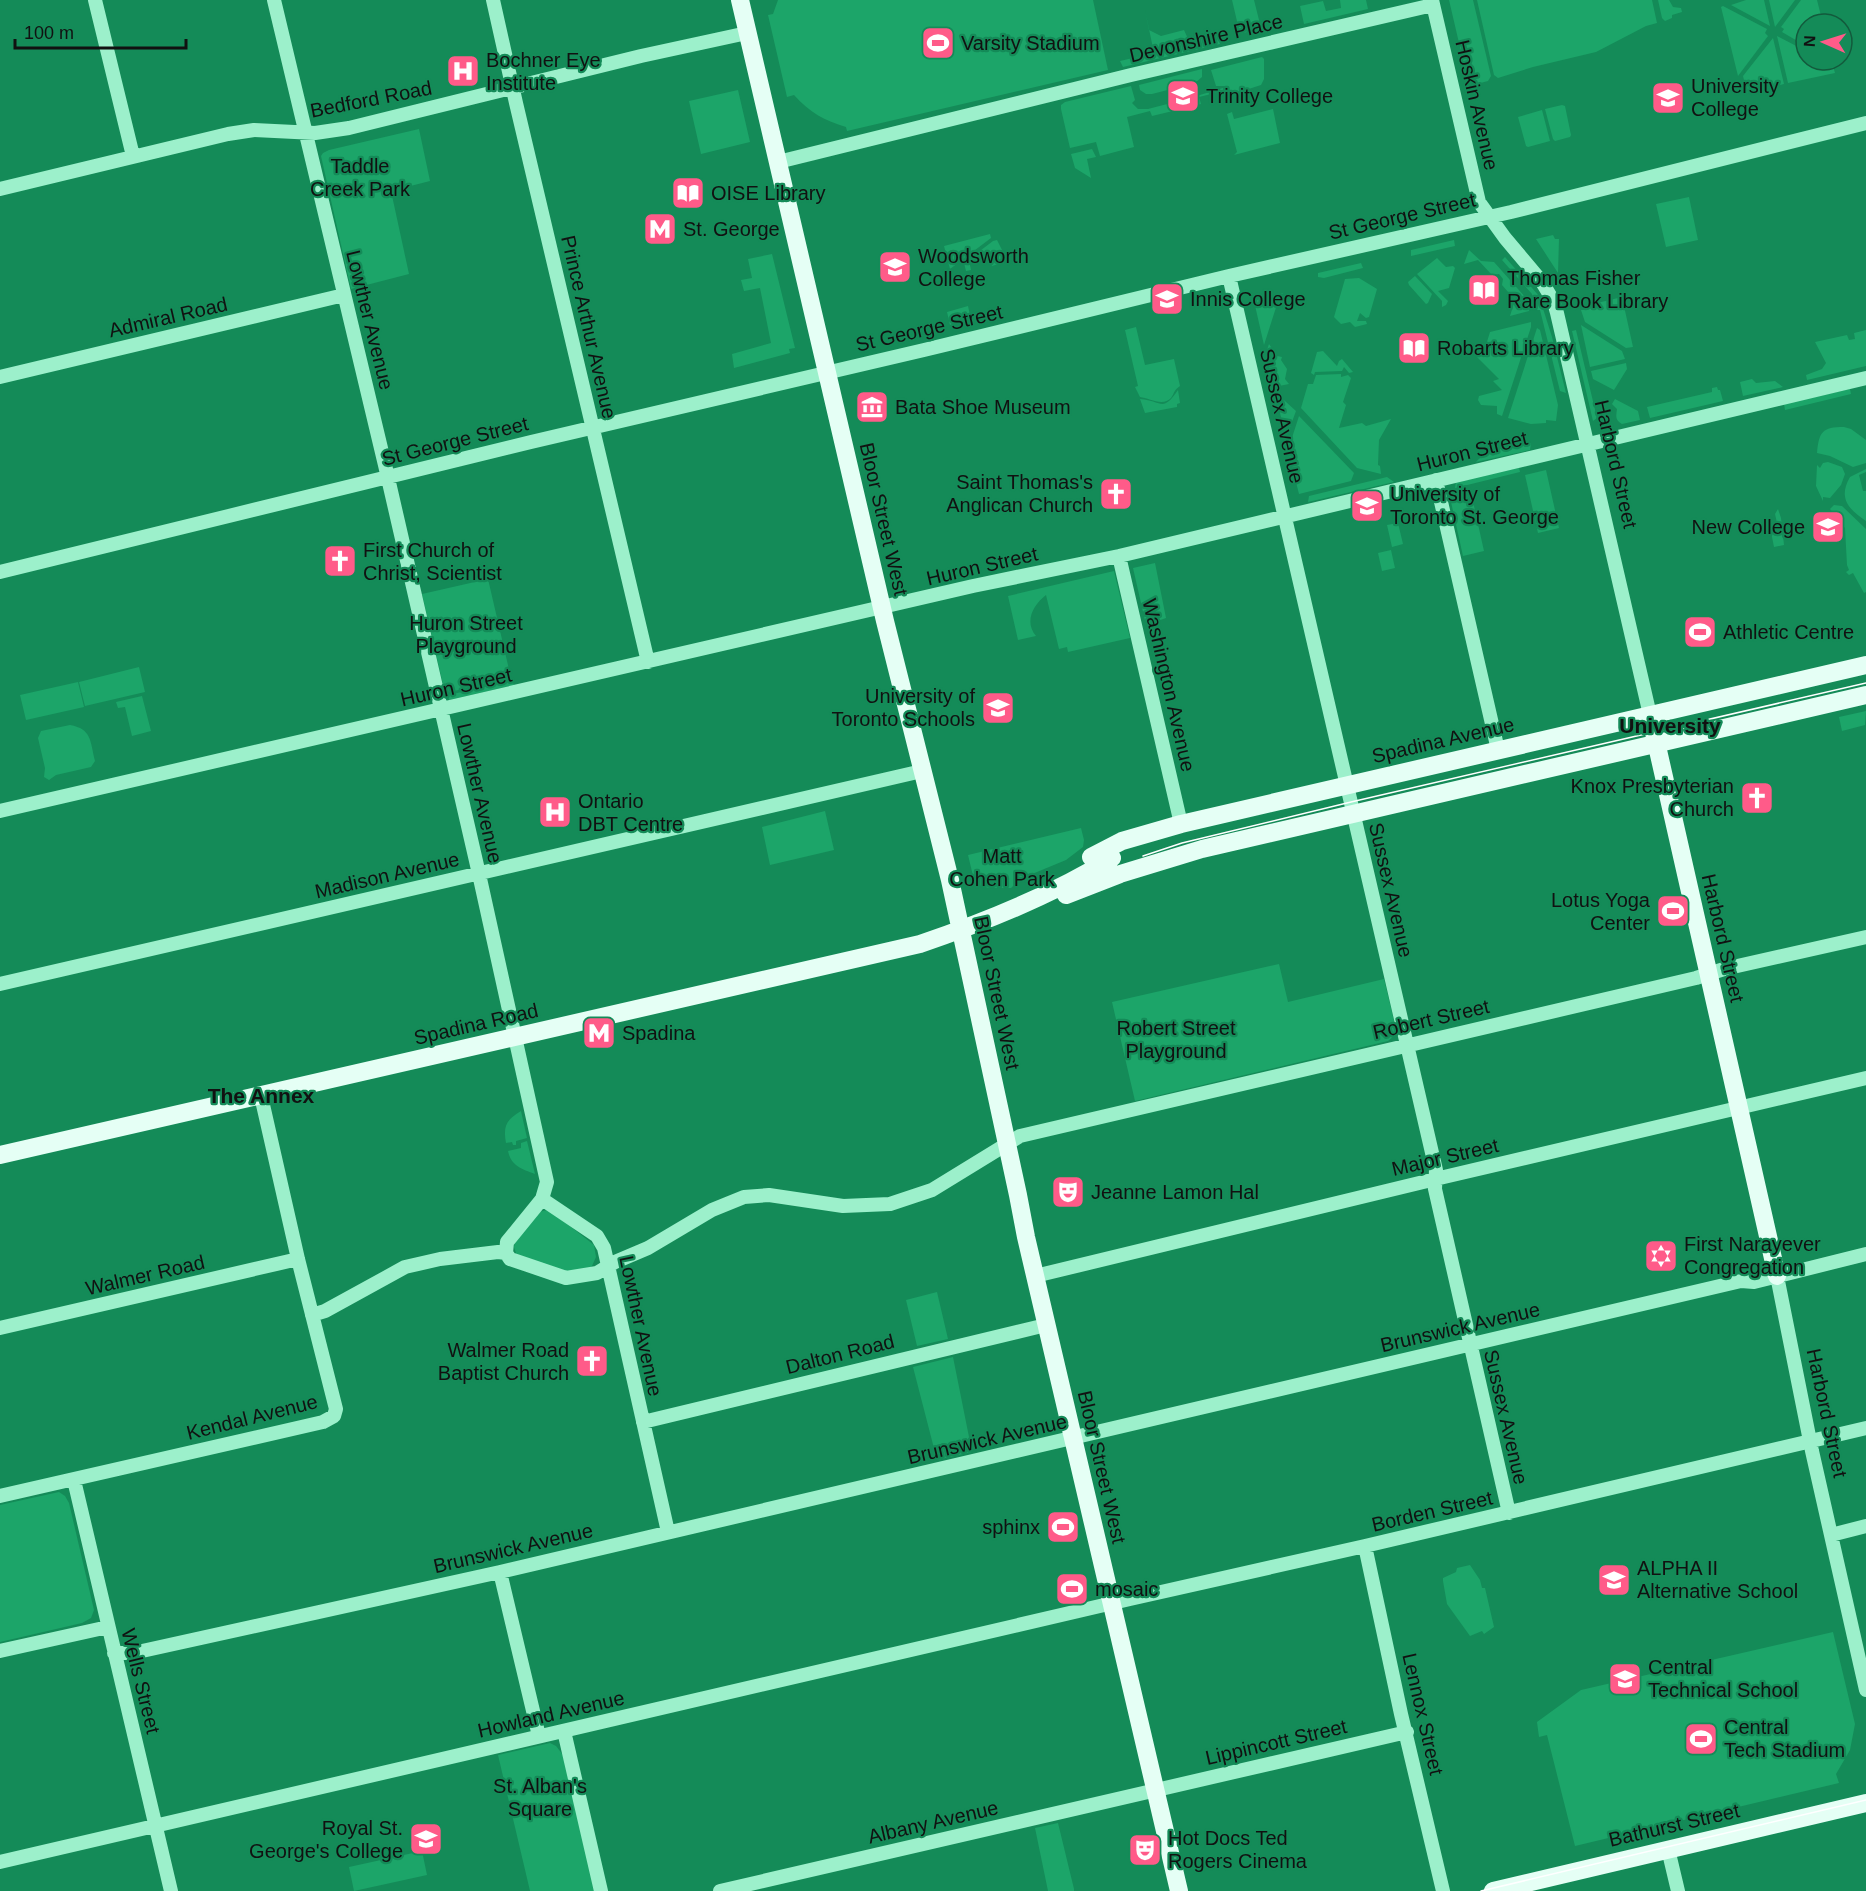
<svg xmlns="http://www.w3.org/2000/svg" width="1866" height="1891" viewBox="0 0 1866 1891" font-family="Arial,sans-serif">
  <rect width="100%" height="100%" fill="#148b58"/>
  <path fill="#1ca569" d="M778,0H1093L1108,70L847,131L846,127C825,121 809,112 794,95L787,97L768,15L773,14Z
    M1232,0H1254L1261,28L1240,34Z
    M1340,0H1366L1368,9L1304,24L1300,6L1323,1L1326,11L1341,8Z
    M1449,0H1473L1491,76L1488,81L1469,86Z
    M1477,0H1652L1657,23L1646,26L1596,52L1533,67L1498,78L1494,75Z
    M1658,0H1669L1673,7L1681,8L1682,12L1672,15V18L1665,21L1662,18Z
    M1746,0H1764L1770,26L1731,5Z
    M1769,0H1795L1775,27Z
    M1801,0H1817L1823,24H1806V46L1782,32L1784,29L1781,27Z
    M1723,6L1767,29L1765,33L1768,36L1738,76L1721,7Z
    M1145,10L1149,30L1161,36L1184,30L1189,41L1218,33L1220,44L1123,67L1120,61L1154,53Z
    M1777,36L1806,51V60H1822L1833,66L1835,73L1788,83Z
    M1773,38L1784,84L1747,93L1743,76Z
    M1262,57L1264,59V79L1261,85L1227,96L1224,86H1216L1211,70Z
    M1202,69V77L1195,83L1152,94H1146L1140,90L1139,85Z
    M1131,86L1135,100L1132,103L1138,109H1148L1171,103L1173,111L1152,116L1150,111L1127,117L1134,147L1100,156L1096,142L1070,148L1061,109V105L1065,102Z
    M1223,88V91L1199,97L1201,104L1181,109L1180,101Z
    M738,90L750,142L701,154L689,101Z
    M1562,105L1565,106L1571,135L1570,137L1555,141L1553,139L1545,109Z
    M1273,109L1280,143L1234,155L1237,152L1227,114L1232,112L1234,119Z
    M1542,110L1550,141L1528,147L1526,146L1518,117Z
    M419,129L430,181L391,191L409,274L351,289L321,156L323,153L329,150Z
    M1092,149L1096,157L1087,159L1091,178L1075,168L1071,154Z
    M1689,197L1698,240L1666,247L1656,204Z
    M990,234L991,238L950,269L944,246Z
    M1553,235L1555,239H1559L1558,273L1536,239Z
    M997,240L1006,258L1005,262L992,266L989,256L969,260L971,270L966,271L964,263L993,241Z
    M1454,240L1455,246L1411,256V250Z
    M1469,250L1481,261L1494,262L1526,298L1529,311L1510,316L1515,300L1502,285L1503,279L1499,274L1492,275L1478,260L1464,264Z
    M772,254L795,348L789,349L790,353L734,368L732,354L771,343L760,288L744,291L741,280L752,278L748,259Z
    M1505,257L1539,296L1552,337L1566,393L1560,391L1540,310H1536L1532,294L1502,260Z
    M1437,258L1446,267L1453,266L1455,268L1449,288L1438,291L1448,301L1446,305L1442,307V301L1417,274Z
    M1361,263L1363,268L1324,278L1318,277V273Z
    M1415,276L1432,294L1428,303L1426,304L1409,285L1408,282Z
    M1359,278L1377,289L1369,317L1366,318L1360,313L1357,321H1366L1367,324L1355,327L1350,322L1341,324L1334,317L1345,279Z
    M1283,293L1279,298L1264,345L1254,301Z
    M1622,297L1633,347L1626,348L1585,322L1581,310H1587L1593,304Z
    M968,306L971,320L950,325L947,312Z
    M1531,322V327L1502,416L1497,414V406L1481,405L1478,400L1479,396L1502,390L1493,381L1499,379L1469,349L1486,345L1490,332Z
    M1581,325L1622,351L1625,359L1590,367Z
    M1136,327L1145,365L1174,359L1180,386C1174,390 1175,392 1171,398C1163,407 1149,398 1140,397L1135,387L1138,386L1125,330Z
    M1537,328L1540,330L1558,405L1556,421L1546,420V423L1531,424L1508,418Z
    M1576,330L1597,418L1593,421L1572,331Z
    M1866,330V366L1807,380L1806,375L1822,369L1826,363L1815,342L1847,335L1849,340L1855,339L1854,333Z
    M1269,344L1277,356L1282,357L1281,360L1287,369L1285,379L1289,384L1279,386L1273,384L1266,353Z
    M1323,351L1337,366L1339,361L1342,359L1353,372L1349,373L1344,367L1342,371L1315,372L1314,375L1311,373L1317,352Z
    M1626,363L1627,369L1614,390L1593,379L1591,371Z
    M1341,374V377L1348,375L1351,378L1343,402L1346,405L1339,428L1362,423L1366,426L1391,419L1379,440L1378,465L1380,466L1381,474L1357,468L1301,408L1308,384H1313L1316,375Z
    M1752,379L1756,383L1775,381L1783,387L1743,396L1740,382Z
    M1717,387L1718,390H1720L1723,401L1650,418L1647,407L1712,392V388Z
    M1850,389L1851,394L1785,410L1784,404Z
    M1178,390L1180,403L1177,404V407L1145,413L1140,399C1163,401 1162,413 1178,390Z
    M1275,392L1296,411L1286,438Z
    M1615,399L1638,411L1640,420L1622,424C1615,420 1616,416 1617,409L1612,404Z
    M1299,416L1354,473L1351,481L1299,494L1288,450Z
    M1844,427L1851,429L1866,440V463L1853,467L1830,456L1817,453C1819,432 1822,427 1844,427Z
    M1531,443L1530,450L1476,462C1488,448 1513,447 1531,443Z
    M1828,462L1842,467L1845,474L1841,485L1830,498L1823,497V501L1816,486L1817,465L1820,468L1823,463Z
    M1519,468L1520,472L1455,488L1456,481Z
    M1866,469V472L1859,475L1863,491H1866V521C1848,509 1838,498 1850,477Z
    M1546,470L1559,528L1538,533L1525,475Z
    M1387,477L1394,482L1308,502L1309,496Z
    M1470,488L1484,551L1463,556L1449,493Z
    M1776,503L1781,518L1784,545L1774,547L1771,532L1775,530V527L1777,523L1775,514L1778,509Z
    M1834,505L1842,506L1866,529V592L1864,593L1853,573L1849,575L1846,572L1849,570L1847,565L1845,528L1830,509Z
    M1398,523L1403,544L1392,547L1387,525Z
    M1391,550L1395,568L1382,571L1378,553Z
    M1155,563L1166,618L1146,625L1133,568Z
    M1114,571L1130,638L1068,652L1067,647L1059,649L1046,595C1033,605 1024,622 1036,636L1018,640L1008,596Z
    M488,579L511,678L445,693L422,594Z
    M139,667L145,692L85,706L79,682Z
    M512,681L514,685L449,700L448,695Z
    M78,682L84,707L26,720L20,695Z
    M142,696L151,731L132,736L125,707L118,708L116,702Z
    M1866,711L1865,725L1842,731L1839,717Z
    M70,725C92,729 90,741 95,761L91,767L56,775L49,780L44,777L45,768L38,738L41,731Z
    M825,811L834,850L770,865L762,827Z
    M1081,828L1084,840L1083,847L1066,860L1020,879L1011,888H989L975,884L968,855Z
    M1279,964L1288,1002L1384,979L1396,1029L1395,1035L1388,1041L1135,1101L1112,1002Z
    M521,1111L527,1138L516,1141V1145H513L512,1142L506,1143C503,1126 506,1120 521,1111Z
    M527,1141L535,1174C522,1169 511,1166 508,1151L521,1148V1143Z
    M547,1210L556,1215L594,1245L596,1257L592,1266L587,1270L572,1274L517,1256L514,1247L515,1242L539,1212Z
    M937,1292L948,1339L917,1346L906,1300Z
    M953,1357L972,1452L937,1460L913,1367Z
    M59,1492L65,1496L69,1503L94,1610L91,1618L82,1623L0,1642V1505Z
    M1470,1565L1480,1580L1482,1588H1485L1494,1627L1484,1634L1482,1631L1470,1636L1447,1604L1443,1581V1578L1456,1572L1457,1568Z
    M1833,1632L1855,1724L1850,1750L1836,1774L1839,1783L1575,1846L1547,1735L1539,1737L1537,1722L1581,1690Z
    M550,1743L556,1746L563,1755L595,1891H530L498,1755Z
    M1058,1823L1074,1889V1891H1048L1035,1828Z
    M422,1851L427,1875L354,1891L349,1867Z"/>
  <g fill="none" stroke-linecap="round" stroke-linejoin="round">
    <path stroke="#9cf0cb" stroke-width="14" d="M95,0L133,156
      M274,0L385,465L479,874L547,1182L542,1199L507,1242L506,1253L510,1259L566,1278L597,1273L615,1262L648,1248L712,1210L744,1197L769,1195L843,1206L890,1204L932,1190L1020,1136L1696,978L1724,969L1866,937
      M493,0L516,103L648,662
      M1432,0L1479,202L1505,238L1542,282L1554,302L1557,313L1650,715
      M778,162L1131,75L1433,5
      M0,189L228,134L254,130L315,133L349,128L641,56L747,33
      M1229,276L1436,1170L1435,1189L1509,1513
      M0,377L344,295
      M1436,480L1498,750
      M1119,556L1181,824
      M0,572L531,442L924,350L1229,276L1511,212L1866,123
      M0,811L973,586L1119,556L1866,378
      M0,984L922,771
      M542,1199L597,1236L604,1248L668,1532
      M1035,1276L1444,1177L1866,1078
      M1777,1276L1812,1451L1866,1690
      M312,1315L325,1311L405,1267L440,1259L498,1252L506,1253
      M0,1328L298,1259
      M643,1422L1046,1325
      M74,1480L171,1891
      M0,1496L323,1422L334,1416L336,1409L298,1259L261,1096
      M1831,1535L1866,1526
      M1365,1546L1401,1714L1443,1891
      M500,1572L539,1736
      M0,1651L108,1627
      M114,1653H133L500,1572L1741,1281L1754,1282L1866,1254
      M564,1731L601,1891
      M1668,1849L1678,1891
      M0,1862L1130,1599L1365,1546L1866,1428
      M720,1891L1407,1732"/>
    <path stroke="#e5fff5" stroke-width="18" d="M740,0L885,621L950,880L1018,1195L1026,1237L1179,1891
      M1650,715L1777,1276
      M1091,857L1122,841L1181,824L1866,665
      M1066,895L1120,874L1202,849L1866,695
      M0,1155L920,944C985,922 1053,895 1112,858
      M1493,1891L1866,1803"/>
    <path stroke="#fff" stroke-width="1.5" d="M1143,856L1182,843L1351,802L1866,683
      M1481,1891L1866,1800"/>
  </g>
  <defs>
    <symbol id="stadium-square" viewBox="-11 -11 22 22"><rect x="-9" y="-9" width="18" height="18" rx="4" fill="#ff5b89" stroke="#148b58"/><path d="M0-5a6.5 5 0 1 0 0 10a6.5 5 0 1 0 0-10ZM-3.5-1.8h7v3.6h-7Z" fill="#fff"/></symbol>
    <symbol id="hospital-square" viewBox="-11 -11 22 22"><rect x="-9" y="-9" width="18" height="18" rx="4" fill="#ff5b89" stroke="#148b58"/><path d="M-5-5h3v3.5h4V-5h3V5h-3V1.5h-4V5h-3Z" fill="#fff"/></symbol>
    <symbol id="university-square" viewBox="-11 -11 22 22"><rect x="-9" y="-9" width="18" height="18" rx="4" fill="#ff5b89" stroke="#148b58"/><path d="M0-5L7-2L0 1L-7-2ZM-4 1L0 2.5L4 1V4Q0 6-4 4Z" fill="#fff"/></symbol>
    <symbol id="library-square" viewBox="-11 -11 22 22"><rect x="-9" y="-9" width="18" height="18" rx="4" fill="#ff5b89" stroke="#148b58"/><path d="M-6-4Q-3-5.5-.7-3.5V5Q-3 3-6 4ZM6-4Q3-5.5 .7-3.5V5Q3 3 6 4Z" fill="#fff"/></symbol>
    <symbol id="metro-square" viewBox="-11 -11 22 22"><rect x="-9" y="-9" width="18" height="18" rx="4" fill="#ff5b89" stroke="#148b58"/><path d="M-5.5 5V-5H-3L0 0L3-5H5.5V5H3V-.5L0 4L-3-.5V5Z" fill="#fff"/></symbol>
    <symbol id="museum-square" viewBox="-11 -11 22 22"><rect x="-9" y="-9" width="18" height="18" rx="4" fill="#ff5b89" stroke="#148b58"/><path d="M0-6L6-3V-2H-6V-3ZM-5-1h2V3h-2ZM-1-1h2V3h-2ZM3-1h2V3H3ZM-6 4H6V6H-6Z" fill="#fff"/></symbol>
    <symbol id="church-square" viewBox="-11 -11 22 22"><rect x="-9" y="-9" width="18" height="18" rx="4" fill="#ff5b89" stroke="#148b58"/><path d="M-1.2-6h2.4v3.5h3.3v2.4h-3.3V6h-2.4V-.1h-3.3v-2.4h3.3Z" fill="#fff"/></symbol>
    <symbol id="school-square" viewBox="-11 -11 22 22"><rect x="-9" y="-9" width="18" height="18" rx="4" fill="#ff5b89" stroke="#148b58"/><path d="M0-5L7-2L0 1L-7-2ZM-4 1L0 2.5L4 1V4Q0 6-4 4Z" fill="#fff"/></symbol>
    <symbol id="theatre-square" viewBox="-11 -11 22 22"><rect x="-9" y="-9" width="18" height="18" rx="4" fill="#ff5b89" stroke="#148b58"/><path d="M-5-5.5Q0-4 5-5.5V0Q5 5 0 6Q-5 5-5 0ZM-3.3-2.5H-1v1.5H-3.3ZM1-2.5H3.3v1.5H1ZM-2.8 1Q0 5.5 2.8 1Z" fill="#fff"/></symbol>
    <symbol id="synagogue-square" viewBox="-11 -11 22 22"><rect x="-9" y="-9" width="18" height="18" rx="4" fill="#ff5b89" stroke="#148b58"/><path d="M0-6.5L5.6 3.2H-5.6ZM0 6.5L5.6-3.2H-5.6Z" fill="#fff"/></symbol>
  </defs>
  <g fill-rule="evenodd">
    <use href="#stadium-square" x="919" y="24" width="38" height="38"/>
    <use href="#hospital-square" x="444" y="52" width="38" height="38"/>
    <use href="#university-square" x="1164" y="77" width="38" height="38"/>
    <use href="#university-square" x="1649" y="79" width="38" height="38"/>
    <use href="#library-square" x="669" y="174" width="38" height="38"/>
    <use href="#metro-square" x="641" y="210" width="38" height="38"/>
    <use href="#university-square" x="876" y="248" width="38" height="38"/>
    <use href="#library-square" x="1465" y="271" width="38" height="38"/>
    <use href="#university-square" x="1148" y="280" width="38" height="38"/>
    <use href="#library-square" x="1395" y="329" width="38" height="38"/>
    <use href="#museum-square" x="853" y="388" width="38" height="38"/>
    <use href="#church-square" x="1097" y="475" width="38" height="38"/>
    <use href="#university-square" x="1348" y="487" width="38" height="38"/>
    <use href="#university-square" x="1809" y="508" width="38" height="38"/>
    <use href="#church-square" x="321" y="542" width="38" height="38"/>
    <use href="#stadium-square" x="1681" y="613" width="38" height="38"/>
    <use href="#school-square" x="979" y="689" width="38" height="38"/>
    <use href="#church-square" x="1738" y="779" width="38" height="38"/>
    <use href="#hospital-square" x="536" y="793" width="38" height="38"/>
    <use href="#stadium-square" x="1654" y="892" width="38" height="38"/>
    <use href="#metro-square" x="580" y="1014" width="38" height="38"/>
    <use href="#theatre-square" x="1049" y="1173" width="38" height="38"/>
    <use href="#synagogue-square" x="1642" y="1237" width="38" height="38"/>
    <use href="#church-square" x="573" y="1342" width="38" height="38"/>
    <use href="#stadium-square" x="1044" y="1508" width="38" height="38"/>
    <use href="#school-square" x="1595" y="1561" width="38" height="38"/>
    <use href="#stadium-square" x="1053" y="1570" width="38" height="38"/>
    <use href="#school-square" x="1606" y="1660" width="38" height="38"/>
    <use href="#stadium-square" x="1682" y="1720" width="38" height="38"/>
    <use href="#school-square" x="407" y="1820" width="38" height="38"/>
    <use href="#theatre-square" x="1126" y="1831" width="38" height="38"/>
  </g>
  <g text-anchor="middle" stroke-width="4.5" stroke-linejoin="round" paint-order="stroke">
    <g font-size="20" fill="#111" stroke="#148b58">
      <text transform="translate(1206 38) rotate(-13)" y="7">Devonshire Place</text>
      <text transform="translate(371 99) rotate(-11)" y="7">Bedford Road</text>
      <text transform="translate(1477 105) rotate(77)" y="7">Hoskin Avenue</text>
      <text transform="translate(1402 216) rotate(-13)" y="7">St George Street</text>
      <text transform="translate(168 317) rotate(-13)" y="7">Admiral Road</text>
      <text transform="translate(370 320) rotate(76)" y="7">Lowther Avenue</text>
      <text transform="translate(589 327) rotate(77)" y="7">Prince Arthur Avenue</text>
      <text transform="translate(929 328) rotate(-13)" y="7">St George Street</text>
      <text transform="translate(1282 416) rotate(77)" y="7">Sussex Avenue</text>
      <text transform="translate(455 441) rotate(-14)" y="7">St George Street</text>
      <text transform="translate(1472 451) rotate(-14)" y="7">Huron Street</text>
      <text transform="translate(1616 464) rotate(77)" y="7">Harbord Street</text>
      <text transform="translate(884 519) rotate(77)" y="7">Bloor Street West</text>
      <text transform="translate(982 566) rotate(-13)" y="7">Huron Street</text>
      <text transform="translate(1169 685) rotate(77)" y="7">Washington Avenue</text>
      <text transform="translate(456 687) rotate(-13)" y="7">Huron Street</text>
      <text transform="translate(1443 740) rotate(-13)" y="7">Spadina Avenue</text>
      <text transform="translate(480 793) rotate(77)" y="7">Lowther Avenue</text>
      <text transform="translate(387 875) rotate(-13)" y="7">Madison Avenue</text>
      <text transform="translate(1391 890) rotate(77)" y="7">Sussex Avenue</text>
      <text transform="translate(1723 938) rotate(77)" y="7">Harbord Street</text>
      <text transform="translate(997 993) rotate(78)" y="7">Bloor Street West</text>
      <text transform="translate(1431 1019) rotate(-13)" y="7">Robert Street</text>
      <text transform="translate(476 1024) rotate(-13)" y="7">Spadina Road</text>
      <text transform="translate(1445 1157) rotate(-13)" y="7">Major Street</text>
      <text transform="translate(145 1275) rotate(-13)" y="7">Walmer Road</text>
      <text transform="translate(641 1326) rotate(78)" y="7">Lowther Avenue</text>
      <text transform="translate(1460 1327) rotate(-13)" y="7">Brunswick Avenue</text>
      <text transform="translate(840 1354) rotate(-14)" y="7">Dalton Road</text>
      <text transform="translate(1827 1413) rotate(78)" y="7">Harbord Street</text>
      <text transform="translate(252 1417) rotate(-14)" y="7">Kendal Avenue</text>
      <text transform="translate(1506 1417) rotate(77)" y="7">Sussex Avenue</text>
      <text transform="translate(987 1439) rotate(-13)" y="7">Brunswick Avenue</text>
      <text transform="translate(1102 1467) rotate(77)" y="7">Bloor Street West</text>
      <text transform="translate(1432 1511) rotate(-13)" y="7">Borden Street</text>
      <text transform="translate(513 1548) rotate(-13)" y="7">Brunswick Avenue</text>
      <text transform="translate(141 1681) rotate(76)" y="7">Wells Street</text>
      <text transform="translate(551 1714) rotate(-13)" y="7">Howland Avenue</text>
      <text transform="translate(1423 1714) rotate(77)" y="7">Lennox Street</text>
      <text transform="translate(1276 1742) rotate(-13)" y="7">Lippincott Street</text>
      <text transform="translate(933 1822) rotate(-13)" y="7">Albany Avenue</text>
      <text transform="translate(1674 1825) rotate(-13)" y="7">Bathurst Street</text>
    </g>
    <g font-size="20" fill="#111" stroke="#148b58" text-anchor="start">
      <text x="961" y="50">Varsity Stadium</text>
      <text x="486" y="67">Bochner Eye<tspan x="486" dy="23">Institute</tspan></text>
      <text x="1691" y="93">University<tspan x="1691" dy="23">College</tspan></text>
      <text x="1206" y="103">Trinity College</text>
      <text x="711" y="200">OISE Library</text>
      <text x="683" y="236">St. George</text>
      <text x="918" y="263">Woodsworth<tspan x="918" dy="23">College</tspan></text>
      <text x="1507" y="285">Thomas Fisher<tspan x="1507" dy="23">Rare Book Library</tspan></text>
      <text x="1190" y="306">Innis College</text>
      <text x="1437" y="355">Robarts Library</text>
      <text x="895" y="414">Bata Shoe Museum</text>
      <text x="1093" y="489" text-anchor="end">Saint Thomas's<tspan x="1093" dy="23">Anglican Church</tspan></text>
      <text x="1390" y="501">University of<tspan x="1390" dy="23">Toronto St. George</tspan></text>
      <text x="1805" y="534" text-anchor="end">New College</text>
      <text x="363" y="557">First Church of<tspan x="363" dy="23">Christ, Scientist</tspan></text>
      <text x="1723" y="639">Athletic Centre</text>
      <text x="975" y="703" text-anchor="end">University of<tspan x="975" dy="23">Toronto Schools</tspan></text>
      <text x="1734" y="793" text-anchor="end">Knox Presbyterian<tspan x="1734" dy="23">Church</tspan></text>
      <text x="578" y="808">Ontario<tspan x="578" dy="23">DBT Centre</tspan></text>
      <text x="1650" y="907" text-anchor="end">Lotus Yoga<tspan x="1650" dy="23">Center</tspan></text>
      <text x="622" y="1040">Spadina</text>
      <text x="1091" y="1199">Jeanne Lamon Hal</text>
      <text x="1684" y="1251">First Narayever<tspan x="1684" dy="23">Congregation</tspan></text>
      <text x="569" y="1357" text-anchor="end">Walmer Road<tspan x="569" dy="23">Baptist Church</tspan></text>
      <text x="1040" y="1534" text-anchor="end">sphinx</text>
      <text x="1637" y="1575">ALPHA II<tspan x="1637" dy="23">Alternative School</tspan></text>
      <text x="1095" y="1596">mosaic</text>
      <text x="1648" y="1674">Central<tspan x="1648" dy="23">Technical School</tspan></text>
      <text x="1724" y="1734">Central<tspan x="1724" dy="23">Tech Stadium</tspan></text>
      <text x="403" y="1835" text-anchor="end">Royal St.<tspan x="403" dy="23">George's College</tspan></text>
      <text x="1168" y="1845">Hot Docs Ted<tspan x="1168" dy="23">Rogers Cinema</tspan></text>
    </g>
    <g font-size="20" fill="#111" stroke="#148b58">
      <text x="360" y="173">Taddle<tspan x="360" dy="23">Creek Park</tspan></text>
      <text x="466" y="630">Huron Street<tspan x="466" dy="23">Playground</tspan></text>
      <text x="1002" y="863">Matt<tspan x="1002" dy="23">Cohen Park</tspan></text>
      <text x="1176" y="1035">Robert Street<tspan x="1176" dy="23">Playground</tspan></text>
      <text x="540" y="1793">St. Alban's<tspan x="540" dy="23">Square</tspan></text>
    </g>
    <g font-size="21" font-weight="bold" fill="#111" stroke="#148b58">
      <text x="1670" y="733">University</text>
      <text x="261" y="1103">The Annex</text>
    </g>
  </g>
  <g transform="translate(1824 42) rotate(273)"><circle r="28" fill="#148b58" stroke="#135a3c" stroke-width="1.5"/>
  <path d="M0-4.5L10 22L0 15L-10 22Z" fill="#ff5b89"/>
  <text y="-9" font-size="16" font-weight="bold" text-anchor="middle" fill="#111111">N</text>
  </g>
  <path d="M15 39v9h171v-9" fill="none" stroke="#111111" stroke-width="3"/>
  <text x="24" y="39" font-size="18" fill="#111111" stroke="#148b58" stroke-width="4.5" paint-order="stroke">100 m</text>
</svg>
